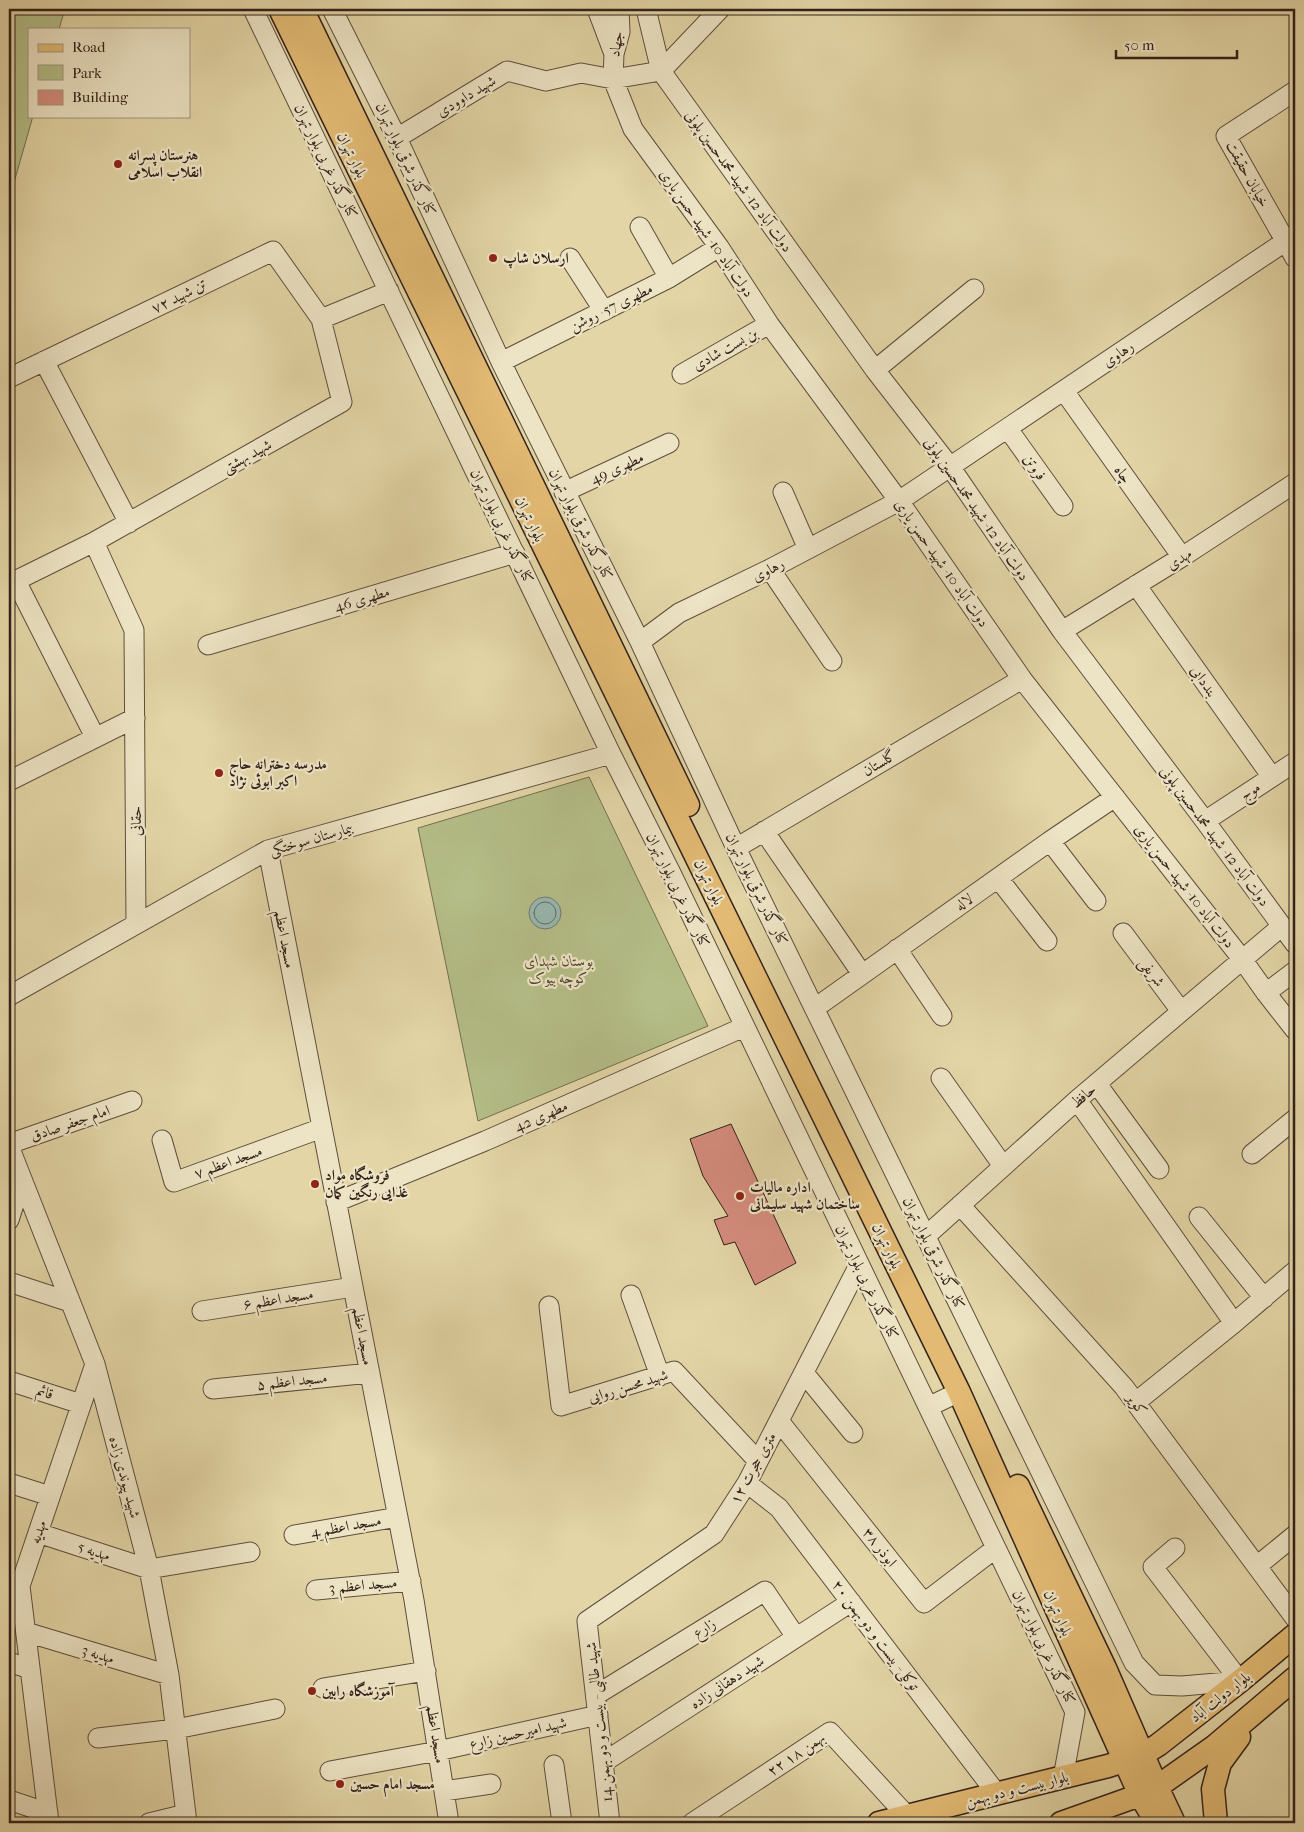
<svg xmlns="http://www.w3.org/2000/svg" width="1304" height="1832" viewBox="0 0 1304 1832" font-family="'IM FELL French Canon',Amiri,serif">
  <rect width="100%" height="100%" fill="#e3d5a6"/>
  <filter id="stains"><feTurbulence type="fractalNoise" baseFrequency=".004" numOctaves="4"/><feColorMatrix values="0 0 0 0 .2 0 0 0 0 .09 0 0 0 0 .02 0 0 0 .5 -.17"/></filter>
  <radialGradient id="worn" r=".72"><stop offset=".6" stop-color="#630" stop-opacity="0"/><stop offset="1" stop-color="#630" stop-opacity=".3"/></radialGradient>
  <path fill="#b4bd87" stroke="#736f50" d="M9,9H65L59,29H29V116H33L9,200Z
    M589,777L708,1026L478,1121L418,828Z"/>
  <path fill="#97b7ae" stroke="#6f7b73" d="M529 913a16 16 0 1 1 32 0a16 16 0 1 1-32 0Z"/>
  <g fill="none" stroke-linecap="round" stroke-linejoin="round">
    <path stroke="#646c64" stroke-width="1" d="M534 913a11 11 0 1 1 22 0a11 11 0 1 1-22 0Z"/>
  </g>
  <path fill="#d58c7d" stroke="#32211a" d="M731,1124L796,1263L755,1285L735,1242L724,1245L714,1220L728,1216L703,1176L690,1139Z"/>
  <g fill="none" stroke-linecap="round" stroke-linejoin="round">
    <defs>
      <path id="minor" d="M253,9L611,754L671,873L1075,1712L1063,1778
        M332,9L397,138L501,362L640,642L736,848L1134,1663L1155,1685L1182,1686L1240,1681
        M597,9L614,54
        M619,9L620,32L614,54L613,79L633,129L719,247L769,324L899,501L1022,679L1242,959L1266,993L1295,1030
        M646,9L661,71L875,370L951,468L1062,631L1205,821L1295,944
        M1295,91L1226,136L1295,258
        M397,138L507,71L546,81L581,73L613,79L661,71L720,9
        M640,227L669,278
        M570,258L604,311
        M44,361L129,523
        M501,362L669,278L719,247
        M875,370L974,289
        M682,374L769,324
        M9,378L273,251L321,319
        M1064,391L1182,557
        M1008,429L1063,506
        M564,492L669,443
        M783,492L808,549
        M94,542L134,630L136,924
        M770,569L832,661
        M16,581L95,737
        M9,584L94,542L342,402L321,319L389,291
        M1136,585L1272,777
        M1062,631L1182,557L1295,483
        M640,642L679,613L770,569L899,501L1286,241
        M208,645L515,553
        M9,781L135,718
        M1205,821L1295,762
        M764,831L862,974
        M1050,841L1096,901
        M736,848L1022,679
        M268,850L414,1600L449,1823
        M998,878L1047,941
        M1123,933L1181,1011
        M897,949L942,1016
        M1266,993L1295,971
        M9,996L268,850L611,754
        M815,1008L1050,841L1115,797
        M941,1078L1003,1166
        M1097,1084L1159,1169
        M1077,1100L1234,1323
        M162,1140L174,1182L322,1128
        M9,1144L132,1101
        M9,1146L95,1364L149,1569L169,1675L187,1823
        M1252,1154L1295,1119
        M336,1202L485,1141L744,1027
        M960,1205L1124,1387L1295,1618
        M1199,1217L1264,1298
        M9,1220L22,1179
        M926,1236L1077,1100L1282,926
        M9,1282L70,1302
        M631,1295L660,1376
        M549,1306L561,1406L674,1371L758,1461
        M202,1311L353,1287
        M804,1373L853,1433
        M9,1381L81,1404
        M213,1389L370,1373
        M1136,1402L1234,1323L1295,1271
        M928,1407L959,1392
        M779,1421L924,1603L996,1548
        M9,1483L50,1496
        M747,1483L779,1508L997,1794
        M38,1533L149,1569L250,1552
        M294,1535L398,1517
        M1175,1548L1153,1567L1240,1681
        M1257,1566L1295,1535
        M316,1590L411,1581
        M26,1632L169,1675
        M9,1662L30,1669
        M323,1688L426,1671
        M596,1695L765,1591L796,1637
        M98,1738L176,1729L275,1709
        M604,1762L851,1602
        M554,1765L562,1823
        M330,1771L438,1751L598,1715
        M444,1791L491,1784
        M9,1800L48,1813
        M49,1823L20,1586L95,1364
        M149,1823L186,1814
        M610,1823L587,1621L714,1534L747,1483L859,1265
        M692,1823L830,1732L907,1816"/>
      <path id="major" d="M280,9L959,1392L1140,1795L1157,1823
        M302,9L688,805
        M1018,1486L1105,1668L1157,1787L1174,1823
        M879,1823L1108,1766L1142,1755L1158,1745L1240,1681L1295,1635
        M1061,1823L1140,1795L1157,1787L1215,1746L1295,1678
        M1216,1823L1213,1789L1220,1763L1239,1737"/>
    </defs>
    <use href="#minor" stroke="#5e4e3d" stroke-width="21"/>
    <use href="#major" stroke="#32211a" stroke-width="25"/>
    <use href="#minor" stroke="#ede4c5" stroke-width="19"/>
    <use href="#major" stroke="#e2ba73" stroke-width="22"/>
  </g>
  <g fill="#8f2418" stroke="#ede4c5" stroke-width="2">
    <circle cx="118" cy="164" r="5"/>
    <circle cx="493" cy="258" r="5"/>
    <circle cx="219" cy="773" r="5"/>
    <circle cx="315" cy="1184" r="5"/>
    <circle cx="740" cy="1196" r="5"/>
    <circle cx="312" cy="1691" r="5"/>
    <circle cx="340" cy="1784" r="5"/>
  </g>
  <g text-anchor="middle" stroke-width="4.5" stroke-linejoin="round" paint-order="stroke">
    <g font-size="15" fill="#32211a" stroke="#ede4c5">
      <text transform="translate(616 44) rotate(-81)" y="5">جهاد</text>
      <text transform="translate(466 96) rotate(-31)" y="5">شهید داوودی</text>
      <text transform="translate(352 155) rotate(64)" y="5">بلوار تهران</text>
      <text transform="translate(406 159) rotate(65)" y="5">کنار گذر شرقی بلوار تهران</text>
      <text transform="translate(326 161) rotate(64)" y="5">کنار گذر غربی بلوار تهران</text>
      <text transform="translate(1248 174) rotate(61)" y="5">خیابان حقیقت</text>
      <text transform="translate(739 181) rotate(54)" y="5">دولت آباد 12- شهید محمدحسین پلونی</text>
      <text transform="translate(707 233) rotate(55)" y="5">دولت آباد 10- شهید حسن یاری</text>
      <text transform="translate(179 296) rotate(-26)" y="5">۷۲ تن شهید</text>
      <text transform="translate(611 307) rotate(-26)" y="5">مطهری 57- روشن</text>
      <text transform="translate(725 349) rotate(-29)" y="5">بن بست شادی</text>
      <text transform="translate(1118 354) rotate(-34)" y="5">رهاوی</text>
      <text transform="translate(247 456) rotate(-29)" y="5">شهید بهشتی</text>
      <text transform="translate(1035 467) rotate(54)" y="5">فروتن</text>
      <text transform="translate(617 468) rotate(-25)" y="5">مطهری 49</text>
      <text transform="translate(1123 474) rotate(54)" y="5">چاه</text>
      <text transform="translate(977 509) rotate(55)" y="5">دولت آباد 12- شهید محمدحسین پلونی</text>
      <text transform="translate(530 519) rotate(64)" y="5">بلوار تهران</text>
      <text transform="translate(581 524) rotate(63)" y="5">کنار گذر شرقی بلوار تهران</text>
      <text transform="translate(502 526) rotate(64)" y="5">کنار گذر غربی بلوار تهران</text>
      <text transform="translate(1179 559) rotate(-32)" y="5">مهدی</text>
      <text transform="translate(942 563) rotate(55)" y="5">دولت آباد 10- شهید حسن یاری</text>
      <text transform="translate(768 570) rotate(-27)" y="5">رهاوی</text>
      <text transform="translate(362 599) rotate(-17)" y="5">مطهری 46</text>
      <text transform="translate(1204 681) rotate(55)" y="5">بنددابی</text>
      <text transform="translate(879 763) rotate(-31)" y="5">گلستان</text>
      <text transform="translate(1250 791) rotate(-33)" y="5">موج</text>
      <text transform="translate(136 821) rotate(-90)" y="5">حقانی</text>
      <text transform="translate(1215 836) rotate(53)" y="5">دولت آباد 12- شهید محمدحسین پلونی</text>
      <text transform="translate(311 839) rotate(-16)" y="5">بیمارستان سوختگی</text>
      <text transform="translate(709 882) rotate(64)" y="5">بلوار تهران</text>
      <text transform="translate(1185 886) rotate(52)" y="5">دولت آباد 10- شهید حسن یاری</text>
      <text transform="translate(757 889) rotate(64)" y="5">کنار گذر شرقی بلوار تهران</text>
      <text transform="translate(678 890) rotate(64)" y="5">کنار گذر غربی بلوار تهران</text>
      <text transform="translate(964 902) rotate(-35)" y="5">لاله</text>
      <text transform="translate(285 939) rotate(79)" y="5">مسجد اعظم</text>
      <text transform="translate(1152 972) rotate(53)" y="5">شریفی</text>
      <text transform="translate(1083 1096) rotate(-41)" y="5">حافظ</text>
      <text transform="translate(541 1116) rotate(-24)" y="5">مطهری 42</text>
      <text transform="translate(70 1123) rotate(-19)" y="5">امام جعفر صادق</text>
      <text transform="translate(228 1162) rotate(-20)" y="5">مسجد اعظم ۷</text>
      <text transform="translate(887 1246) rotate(64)" y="5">بلوار تهران</text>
      <text transform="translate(934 1253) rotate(64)" y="5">کنار گذر شرقی بلوار تهران</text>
      <text transform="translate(867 1282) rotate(64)" y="5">کنار گذر غربی بلوار تهران</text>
      <text transform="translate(278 1299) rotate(-9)" y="5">مسجد اعظم ۶</text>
      <text transform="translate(363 1336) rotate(79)" y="5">مسجد اعظم</text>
      <text transform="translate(292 1381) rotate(-6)" y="5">مسجد اعظم ۵</text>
      <text transform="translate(628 1386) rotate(-17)" y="5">شهید محسن روایی</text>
      <text transform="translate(45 1392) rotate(18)" y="5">قائم</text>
      <text transform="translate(1137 1404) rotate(53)" y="5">کویر</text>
      <text transform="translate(753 1468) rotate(-61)" y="5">۱۲ متری حجرت</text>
      <text transform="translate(125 1477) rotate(75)" y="5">شهید پیوندی زاده</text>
      <text transform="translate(346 1526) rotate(-10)" y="5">مسجد اعظم 4</text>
      <text transform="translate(38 1532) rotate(-71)" y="5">مهدیه</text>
      <text transform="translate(880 1547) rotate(52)" y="5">۳۸ ابوذر</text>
      <text transform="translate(94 1551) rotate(18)" y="5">مهدیه 5</text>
      <text transform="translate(363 1585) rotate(-5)" y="5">مسجد اعظم 3</text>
      <text transform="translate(1058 1613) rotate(66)" y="5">بلوار تهران</text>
      <text transform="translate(704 1628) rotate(-32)" y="5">زارع</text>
      <text transform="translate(876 1635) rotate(53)" y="5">توکلی- بیست و دو بهمن ۲۰</text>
      <text transform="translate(1044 1647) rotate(64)" y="5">کنار گذر غربی بلوار تهران</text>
      <text transform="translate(98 1654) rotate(17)" y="5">مهدیه 3</text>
      <text transform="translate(727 1682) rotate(-33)" y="5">شهید دهقانی زاده</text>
      <text transform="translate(1220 1697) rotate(-38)" y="5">بلوار دولت آباد</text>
      <text transform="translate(599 1722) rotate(-96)" y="5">شهید طالبی - بیست و دو بهمن 14</text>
      <text transform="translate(518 1733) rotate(-13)" y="5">شهید امیرحسین زارع</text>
      <text transform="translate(436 1734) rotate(81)" y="5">مسجد اعظم</text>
      <text transform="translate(796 1754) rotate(-34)" y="5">۲۲ بهمن ۱۸</text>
      <text transform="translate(1017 1789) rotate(-14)" y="5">بلوار بیست و دو بهمن</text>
    </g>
    <g font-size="15" font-weight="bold" fill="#32211a" stroke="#ede4c5" text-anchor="start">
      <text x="128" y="160">هنرستان پسرانه<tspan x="128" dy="17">انقلاب اسلامی</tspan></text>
      <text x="503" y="263">ارسلان شاپ</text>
      <text x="229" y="769">مدرسه دخترانه حاج<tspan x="229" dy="17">اکبر ابوئی نژاد</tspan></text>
      <text x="325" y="1180">فروشگاه مواد<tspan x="325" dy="17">غذایی رنگین کمان</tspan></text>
      <text x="750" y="1192">اداره مالیات<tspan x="750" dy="17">ساختمان شهید سلیمانی</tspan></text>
      <text x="322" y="1696">آموزشگاه رابین</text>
      <text x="350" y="1789">مسجد امام حسین</text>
    </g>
    <g font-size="15" font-style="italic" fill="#524835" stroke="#ede4c5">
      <text x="559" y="966">بوستان شهدای<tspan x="559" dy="17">کوچه بیوک</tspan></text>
    </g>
  </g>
  <rect width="1304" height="1832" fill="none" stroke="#e3d5a6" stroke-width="30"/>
  <rect x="10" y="10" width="1284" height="1812" fill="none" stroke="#32211a" stroke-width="2.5"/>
  <rect x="15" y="15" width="1274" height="1802" fill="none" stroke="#32211a"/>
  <rect x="28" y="28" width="162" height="90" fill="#ede4c5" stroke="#a29681"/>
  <rect x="38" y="44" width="25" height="8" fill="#e2ba73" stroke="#a29681"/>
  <text x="72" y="52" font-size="15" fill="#32211a">Road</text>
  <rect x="38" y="65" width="25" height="15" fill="#b4bd87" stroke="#a29681"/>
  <text x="72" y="78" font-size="15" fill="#32211a">Park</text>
  <rect x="38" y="90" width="25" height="15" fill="#d58c7d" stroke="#a29681"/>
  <text x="72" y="102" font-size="15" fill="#32211a">Building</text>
  <path d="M1116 50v8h121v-8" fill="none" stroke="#32211a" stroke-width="2.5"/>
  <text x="1124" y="50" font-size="15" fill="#32211a" stroke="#ede4c5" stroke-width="4" paint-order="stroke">50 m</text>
  <rect width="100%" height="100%" filter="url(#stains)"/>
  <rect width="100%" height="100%" fill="url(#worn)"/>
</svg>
